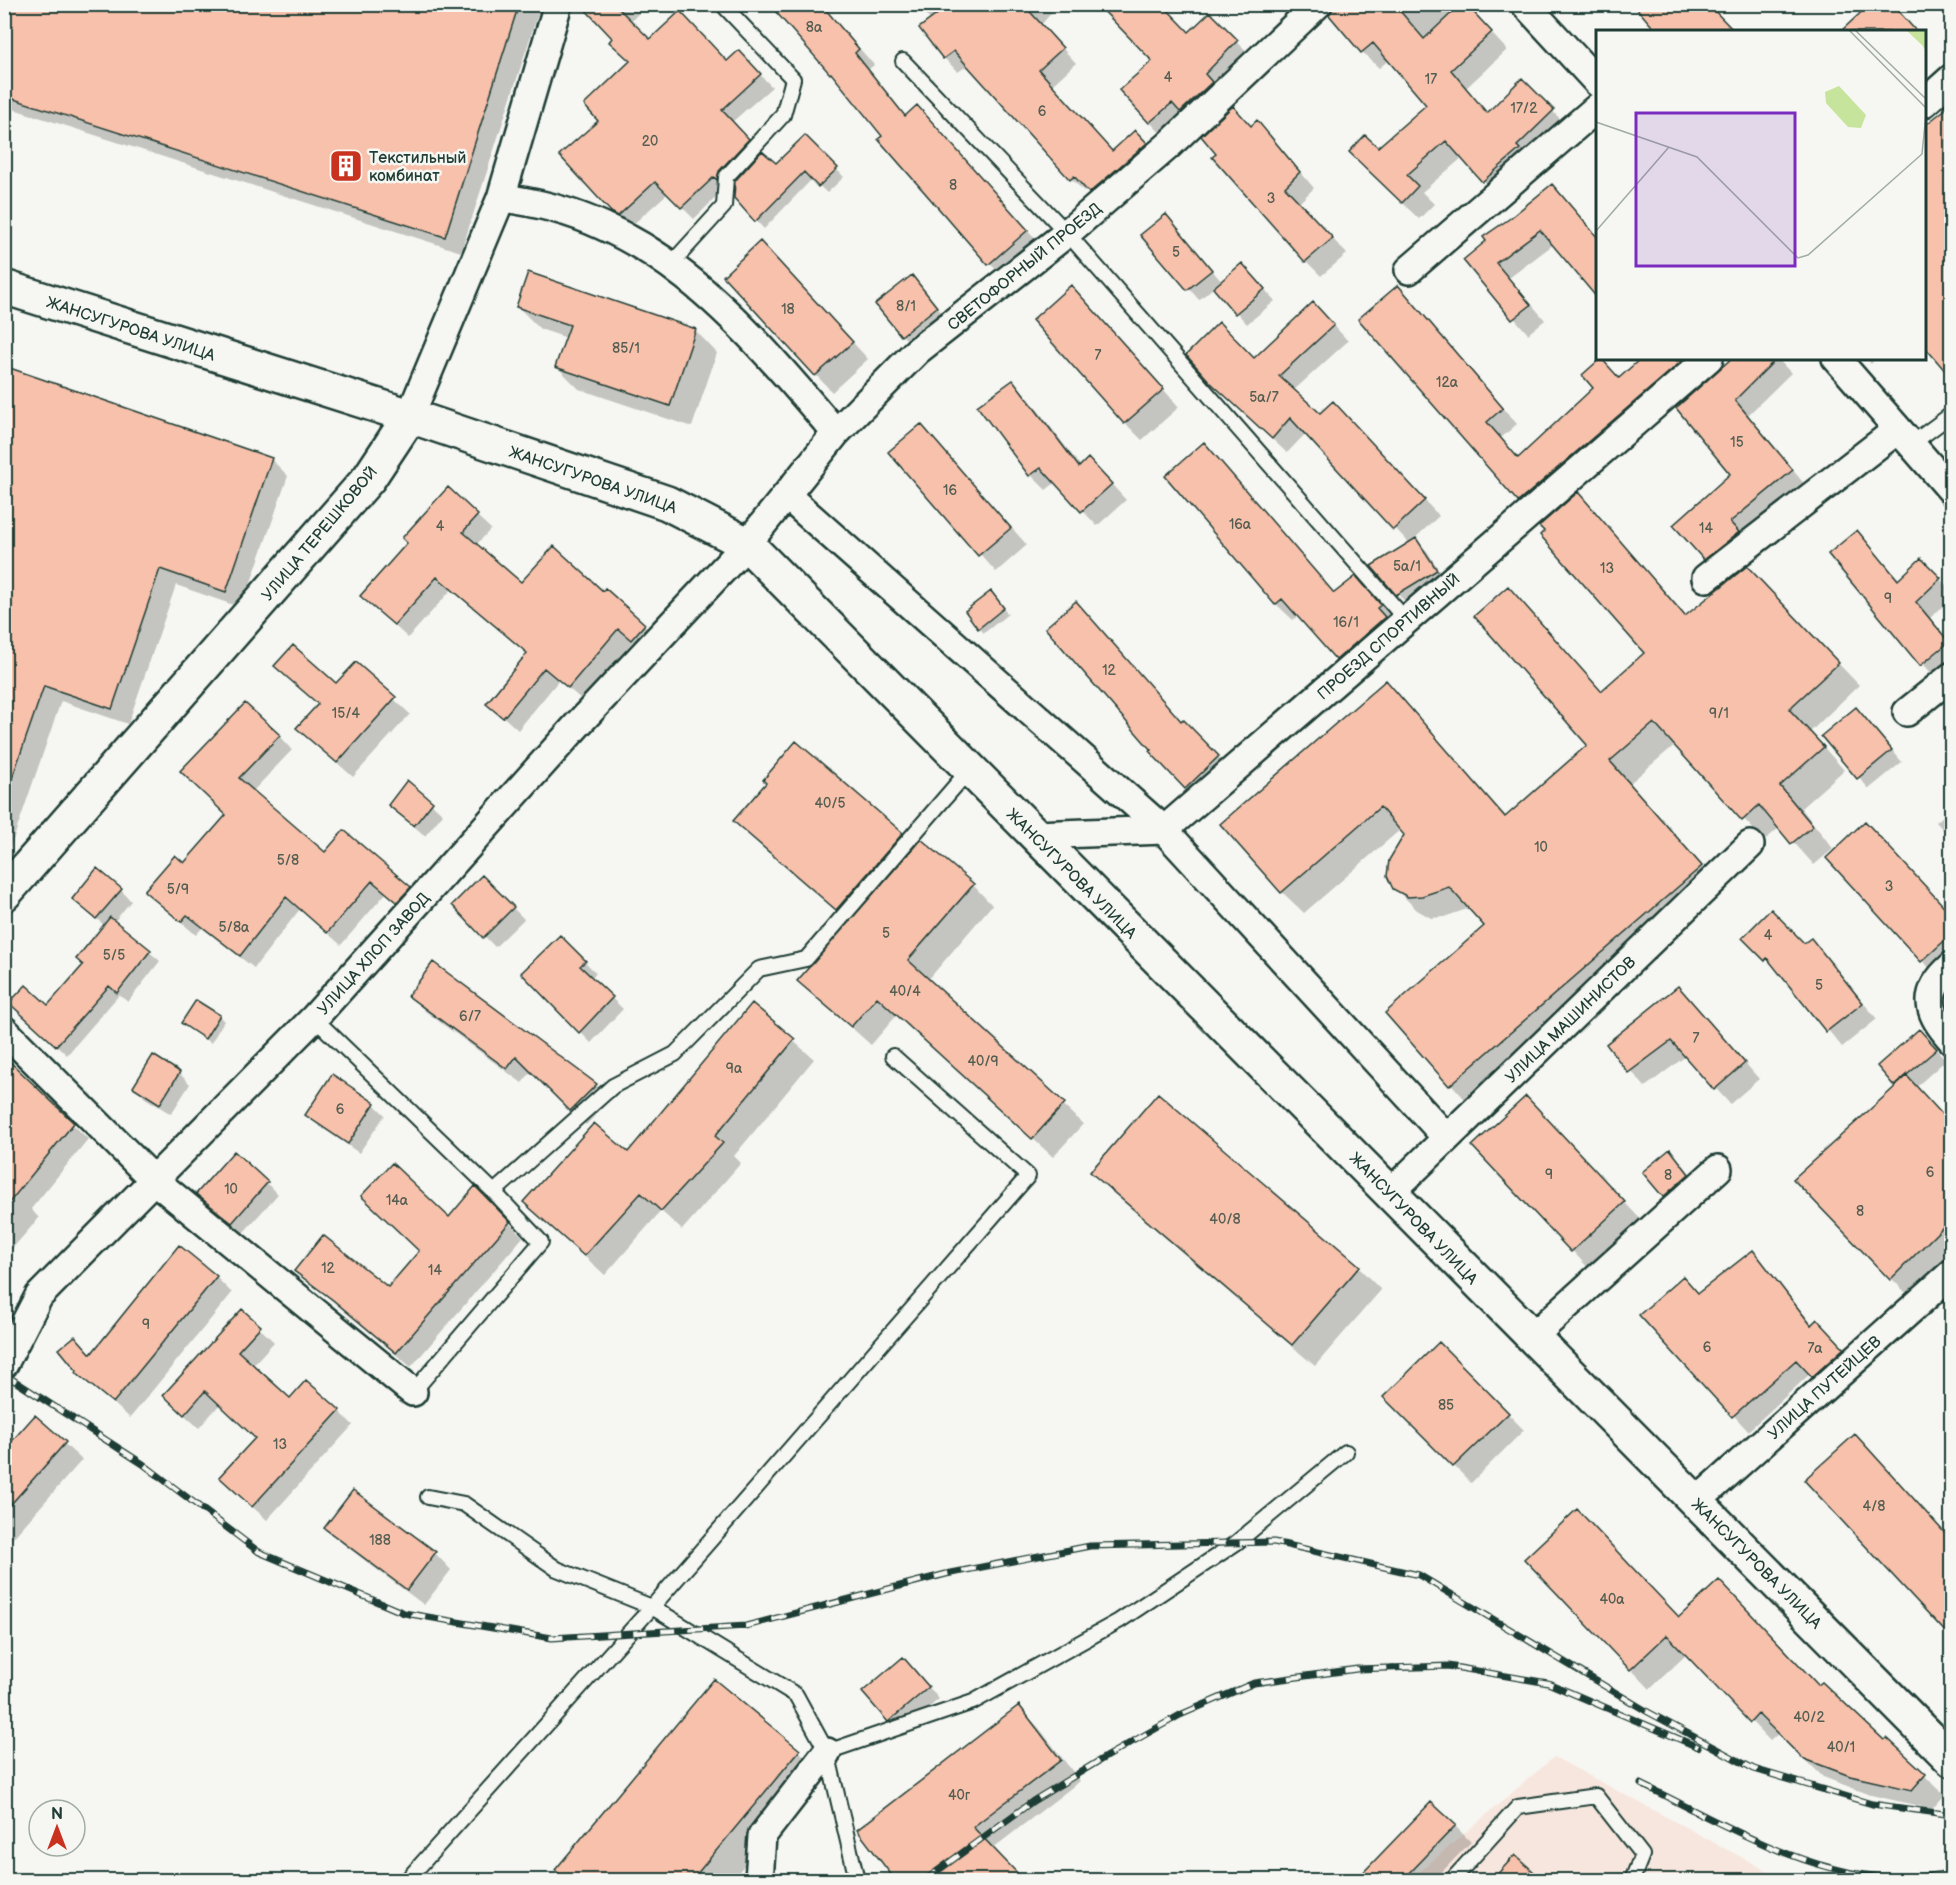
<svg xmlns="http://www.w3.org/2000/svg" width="1956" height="1885" viewBox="0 0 1956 1885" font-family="'Balsamiq Sans',sans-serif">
  <rect width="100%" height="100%" fill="#f6f6f2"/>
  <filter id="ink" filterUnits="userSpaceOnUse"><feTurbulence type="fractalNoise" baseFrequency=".0167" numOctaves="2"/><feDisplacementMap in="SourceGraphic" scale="12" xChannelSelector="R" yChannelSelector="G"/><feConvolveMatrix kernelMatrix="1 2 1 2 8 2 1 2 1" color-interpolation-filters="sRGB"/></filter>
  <g filter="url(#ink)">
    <path fill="#f7e6dd" d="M1554,1757L1784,1880H1410Z"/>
    <path fill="#0003" d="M4,4H541L461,252L4,106Z
      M582,4H648L629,23L650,41L727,62L750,64L772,87L732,122L776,165L805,137L844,177L827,193L812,179L764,229L735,198L737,177L694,219L668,193L630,227L625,224L612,211L601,121L632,62Z
      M821,4L874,65L869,69L906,116L917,107L1042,246L1005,279L880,140L884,136L831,73Z
      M917,4H1059L1041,25L1076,63L1052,85L1113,153L1135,132L1160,158L1104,206L1088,190L1085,192L1071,179L968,65L958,72L944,58L931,21Z
      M1095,4H1158L1189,34L1210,14L1250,55L1163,136L1150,122L1154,61Z
      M1334,4H1465L1507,50L1466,88L1489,114L1522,80L1569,128L1500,198L1462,158L1422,192L1434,204L1419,219L1367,169L1378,149L1428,105L1389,60L1379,68L1362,52Z
      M1257,122L1314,188L1299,203L1347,254L1321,276L1306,261L1252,127Z
      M1551,186L1598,238L1554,244L1509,278L1545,320L1528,334L1465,261Z
      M1176,227L1222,282L1253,276L1275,301L1247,324L1214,287L1199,300L1143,235Z
      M777,260L868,359L832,392L816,375Z
      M912,277L947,319L913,346L902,335Z
      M1413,303L1517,424L1501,438L1519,459L1644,358H1680L1696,377L1535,516L1360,319Z
      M1088,304L1179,407L1142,440L1125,423Z
      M518,307L695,330L717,353L692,427L579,389L557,367L567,338L540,329Z
      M1328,319L1348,341L1293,391L1320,415L1348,418L1439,516L1414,539L1427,551L1446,581L1408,605L1373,567L1410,544L1306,433L1287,453L1227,397L1254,360Z
      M1734,358H1777L1791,373L1748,415L1806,486L1719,573L1705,559L1732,474Z
      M1866,358H1876L1871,364Z
      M4,368L271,459L288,476L242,608L176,585L128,724L61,701L10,849L4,847Z
      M1013,382L1028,397L1081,467L1103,475L1126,500L1097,526L1056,482L1046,490L1031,475Z
      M921,426L1027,545L996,572L890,452Z
      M1204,445L1335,594L1372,595L1396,622L1354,676L1299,615L1293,620L1276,604Z
      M1578,494L1687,616L1768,590L1859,685L1810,732L1844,770L1801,808L1835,851L1952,916V965L1938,977L1922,960L1833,849L1814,865L1780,827L1764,841L1676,744L1630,783L1723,889L1472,1107L1387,1013L1486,926L1470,908L1444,917L1431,918L1417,910L1395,888L1405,834L1401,829L1304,913L1282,892L1385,682L1507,817L1590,745L1508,588L1602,692L1646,653Z
      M477,516L491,529L476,545L521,584L603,593L605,590L658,638L645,652L633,641L582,700L559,680L518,730L488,703L528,654L452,589L408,638L362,596Z
      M1857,532L1900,580L1921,560L1952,591V598L1930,618L1952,644V668L1937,680L1830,554Z
      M995,598L1008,614L984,633L979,628Z
      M1076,603L1182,722L1233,772L1201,803L1153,750Z
      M356,664L410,714L353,777L298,728L319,705L276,666L336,685Z
      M1867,720L1902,762L1869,789L1824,736Z
      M279,736L292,750L252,792L325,854L409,888L423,902L411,915L386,893L341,945L300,909L254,968L202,928L196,935L160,904L184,865L227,815L182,771Z
      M408,782L443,814L425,836L390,805Z
      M1952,808V840L1936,822Z
      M735,821L902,834L916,847L973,885L992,905L928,980L1083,1124L1053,1157L897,1015L871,1045L799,981L850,923Z
      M482,877L524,919L495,947L454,905Z
      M121,890L131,901L114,922L160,961L128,1002L119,995L67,1055L21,1012L48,1007L85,966L105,926L74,899Z
      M560,937L596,973L591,978L623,1009L591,1043L523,973Z
      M1744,938L1804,945L1811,940L1877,1019L1842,1047L1782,974Z
      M434,965L596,1085L610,1100L586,1125L532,1071L522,1083L425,1011L410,996Z
      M1693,1003L1759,1079L1730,1104L1686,1056L1645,1087L1608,1044Z
      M752,1005L814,1059L734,1156L741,1163L682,1230L661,1211L605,1275L545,1221L628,1154Z
      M219,1016L224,1021L211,1043L183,1023Z
      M1930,1042L1946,1060L1916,1087L1952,1126V1250L1908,1295L1891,1278L1897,1087L1879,1066Z
      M4,1058L88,1139L31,1209L39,1218L4,1258Z
      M179,1073L190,1084L171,1114L145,1098L135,1087Z
      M333,1076L375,1105L385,1115L359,1153L318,1125L307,1114Z
      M1158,1096L1359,1268L1381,1290L1315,1366L1114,1194L1092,1171Z
      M1526,1098L1646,1225L1594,1274L1474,1146Z
      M1669,1151L1699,1185L1675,1207L1644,1172Z
      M234,1153L278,1194L243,1233L198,1194Z
      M475,1188L523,1237L411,1367L296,1271L388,1289Z
      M1753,1252L1813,1325L1832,1335L1857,1364L1827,1391L1810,1374L1748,1431L1642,1315L1699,1294Z
      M216,1277L232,1293L130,1418L78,1372L75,1338L92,1355Z
      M4,1293L8,1297L4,1303Z
      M242,1311L274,1342L252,1366L290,1400L339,1411L353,1425L267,1520L235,1491L256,1438L220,1404L199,1428L179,1410Z
      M1439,1344L1524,1430L1471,1483L1385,1397Z
      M35,1417L82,1460L4,1548V1452Z
      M1871,1452L1952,1540V1638Z
      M326,1528L435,1553L451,1570L424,1605L343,1544Z
      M1680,1619L1819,1687L1884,1743L1887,1740L1945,1795L1932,1809L1871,1795L1823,1777L1779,1733L1770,1741L1687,1654L1650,1689L1631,1669Z
      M914,1670L939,1699L900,1732L889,1721Z
      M1019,1707L1039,1728L1080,1781L992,1849L898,1880Z
      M799,1751L821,1773L732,1880H567Z
      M1455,1826L1471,1842L1434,1880H1357Z"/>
    <path fill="#f8c1ab" stroke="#1f3d34" stroke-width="1.5" d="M4,4H519L445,237L4,96Z
      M580,4H614L650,39L680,11L727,61L739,50L761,74L722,110L749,139L719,171L717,180L714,177L681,208L655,182L618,216L611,212L559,155L598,121L584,105L630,61L609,42L612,38Z
      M769,4H821L859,49L855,53L905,116L917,105L1028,230L988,265L878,139L882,136L831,73L830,74Z
      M951,4H1023L1063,48L1039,70L1112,151L1135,130L1147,143L1089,193L1074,176L1070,180L954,51L943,59L919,28Z
      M1097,4H1162L1189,32L1210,12L1238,40L1205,74L1212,82L1180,112L1172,103L1149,123L1119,90L1152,61Z
      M1333,4H1394L1424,39L1461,4H1466L1492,32L1451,70L1487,113L1522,78L1554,110L1517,146L1520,149L1482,182L1446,141L1407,175L1418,186L1402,203L1349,152L1365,135L1378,147L1426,105L1373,43L1361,53L1329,15Z
      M1633,4H1708L1735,32H1657Z
      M1870,4H1892L1917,32H1840Z
      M1952,104V379L1924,346V126Z
      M1233,106L1251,126L1257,120L1300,172L1285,187L1333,238L1305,262L1212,157L1216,154L1201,136Z
      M805,135L838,168L818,187L804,172L755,222L734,198L735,181L762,151L776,163Z
      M1552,184L1598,238V299L1540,230L1496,263L1531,305L1512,320L1463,260L1486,241L1483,237L1509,219Z
      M1166,214L1212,270L1187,290L1140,235Z
      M760,241L853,342L815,376L723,276Z
      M1242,263L1265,289L1235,314L1213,288Z
      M528,272L696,329L670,406L555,367L570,325L516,307Z
      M912,275L937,307L901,336L875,304Z
      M1071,285L1164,389L1124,424L1032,320Z
      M1398,285L1503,408L1487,422L1518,458L1593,388L1582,375L1601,358L1619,378L1641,358L1682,361L1518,502L1358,319Z
      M1313,302L1334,325L1279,376L1320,413L1333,401L1425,500L1393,530L1290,418L1272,439L1210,382L1186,355L1219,322L1254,358Z
      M1732,358H1777L1735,400L1793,470L1730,522L1739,532L1704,560L1673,525L1730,474L1676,408Z
      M4,366L272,458L226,592L160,569L112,709L44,686L8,790H4Z
      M1013,380L1079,467L1088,458L1112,484L1081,512L1041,468L1029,476L977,406Z
      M921,424L1011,528L978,556L888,452Z
      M1204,442L1334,593L1356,576L1381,605L1377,608L1385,617L1336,660L1282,599L1275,605L1165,476Z
      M448,487L478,515L463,532L521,582L554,546L603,591L605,588L645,624L631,640L618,629L568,688L544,668L503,718L486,704L527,653L437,577L394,625L360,596L407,543L402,538Z
      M1578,492L1685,616L1747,566L1839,663L1789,709L1824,747L1780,786L1813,826L1791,844L1759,805L1742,821L1654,723L1610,761L1702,866L1449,1086L1385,1013L1484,926L1449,887L1422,896L1408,897L1393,889L1387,876L1389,860L1404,835L1380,807L1281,893L1220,824L1386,680L1505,817L1587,745L1474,616L1508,586L1601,691L1644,653L1540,535L1544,531L1539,526Z
      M1857,530L1898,580L1921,558L1941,578L1916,602L1949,642L1920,666L1828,554Z
      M1416,538L1437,570L1396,595L1371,566Z
      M991,591L1004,608L978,629L965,611Z
      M1076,601L1181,721L1183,719L1219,756L1185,789L1149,751L1151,750L1045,628Z
      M293,645L336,683L356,662L396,697L337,763L296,728L318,704L274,666Z
      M245,703L280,735L239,778L325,852L344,830L411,887L397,902L372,881L327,933L286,897L240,956L187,915L181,922L144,891L175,855L184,863L226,815L180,771Z
      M1856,707L1892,750L1857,779L1821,736Z
      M796,741L903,833L836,910L733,821L766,783L763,780Z
      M407,780L433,802L414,826L388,805Z
      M1865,821L1952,915V934L1921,962L1826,858Z
      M921,839L974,884L908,960L1065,1103L1032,1139L877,997L851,1027L797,981Z
      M97,868L122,889L96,919L72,899Z
      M482,875L514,907L483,938L452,905Z
      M1771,909L1804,943L1811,938L1863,1003L1826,1032L1767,958L1765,961L1742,938Z
      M110,917L151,950L117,993L109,986L56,1046L9,1003L26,985L48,1005L83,965L76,959Z
      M560,935L586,961L580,966L613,997L579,1033L521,973Z
      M433,962L597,1084L570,1111L516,1057L507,1069L408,996Z
      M1678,986L1745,1063L1714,1090L1671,1041L1628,1073L1606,1044Z
      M196,1000L220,1015L205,1039L181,1023Z
      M752,1003L795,1039L715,1136L723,1143L661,1211L641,1193L584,1256L523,1202L594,1123L628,1152Z
      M1919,1029L1937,1049L1894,1086L1877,1066Z
      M153,1055L180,1072L160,1104L133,1087Z
      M4,1056L74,1123L4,1209Z
      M332,1074L375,1103L348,1144L305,1115Z
      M1907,1076L1952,1125V1218L1890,1280L1793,1179Z
      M1158,1093L1360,1266L1292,1345L1090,1172Z
      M1526,1096L1625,1202L1571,1252L1472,1146Z
      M1670,1149L1689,1174L1663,1197L1642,1172Z
      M234,1151L268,1182L232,1223L196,1194Z
      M392,1163L449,1217L475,1186L510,1222L396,1353L333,1300L294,1271L323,1235L388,1287L419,1251L361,1196Z
      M179,1245L217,1276L113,1403L76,1373L77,1371L59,1349L75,1336L91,1354Z
      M1753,1250L1811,1325L1817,1319L1844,1348L1812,1377L1796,1360L1732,1417L1639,1315L1683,1276L1698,1293Z
      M242,1309L261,1326L238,1351L290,1398L306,1380L340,1410L252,1507L219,1477L255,1438L205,1391L184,1415L163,1395Z
      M1439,1342L1509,1413L1453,1467L1383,1397Z
      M35,1415L66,1442L4,1512V1450Z
      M1855,1434L1952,1541V1639L1804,1480Z
      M353,1490L436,1552L407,1590L324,1528Z
      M1577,1509L1679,1617L1719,1580L1818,1685L1822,1682L1884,1740L1887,1738L1926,1774L1912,1790L1850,1776L1802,1758L1758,1714L1750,1723L1667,1635L1630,1670L1524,1559Z
      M903,1657L929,1687L888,1722L862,1692Z
      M714,1679L800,1750L691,1881H567L555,1870Z
      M1019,1705L1061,1760L973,1827L1025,1881H896L857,1830Z
      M1431,1802L1456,1825L1402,1881H1355Z
      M1515,1855L1544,1881H1491Z"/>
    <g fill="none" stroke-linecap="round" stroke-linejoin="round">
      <defs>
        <path id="lane" d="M903,61L1067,233L1406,620
          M672,263L724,206L726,177L783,115L793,79L725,7
          M1910,445L1952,414
          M314,1018L494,1192L541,1242L413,1392
          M494,1192L613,1086L675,1054L759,969L806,959L969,770
          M428,1497L464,1504L557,1569L652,1607L796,1695L827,1752L857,1880
          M827,1752L973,1702L1119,1621L1236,1543L1346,1452
          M407,1880L652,1607L1028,1176L893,1056
          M1452,1880L1518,1807L1596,1796L1642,1855L1632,1880"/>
        <path id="street" d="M1525,4L1598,83
          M1924,103L1952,78
          M501,198C655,216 742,323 836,433
          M1409,270L1598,107
          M1836,358L1952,491
          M410,416L501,198L558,4
          M786,495L1164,830L1447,1138
          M1706,578L1897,430
          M1907,712L1952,676
          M1035,835L1164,830L1709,358
          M1952,966C1921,993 1927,1012 1952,1040
          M4,1030L154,1180L413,1392
          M1390,1193L1750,845
          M1531,1338L1718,1169
          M4,1364L39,1296L314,1018L579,723L747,544L836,433L917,351L1067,233L1169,145L1318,4
          M1696,1502L1952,1273
          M759,1880L762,1836L827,1752"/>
        <path id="secondary" d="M4,287L410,416L667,503L747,544L1952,1760
          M4,894L369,478L410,416"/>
      </defs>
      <use href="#lane" stroke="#1f3d34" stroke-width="18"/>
      <use href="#street" stroke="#1f3d34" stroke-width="32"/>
      <use href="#secondary" stroke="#1f3d34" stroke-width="38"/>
      <use href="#lane" stroke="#f6f6f2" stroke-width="14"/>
      <use href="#street" stroke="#f6f6f2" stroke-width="27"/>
      <use href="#secondary" stroke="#f6f6f2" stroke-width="33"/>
      <defs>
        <path id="rail" d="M4,1374L143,1464L259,1552L404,1613L552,1638L746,1626L946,1574L1090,1546L1274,1542L1419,1575L1648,1712L1754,1769L1872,1804L1952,1815
          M1641,1784C1722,1823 1805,1875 1897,1878C1915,1879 1934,1875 1952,1873
          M925,1880L1033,1801L1107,1756L1180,1715L1254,1683L1357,1669L1448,1666L1548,1683L1698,1747"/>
      </defs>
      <use href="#rail" stroke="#1f3d34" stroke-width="7"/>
      <use href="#rail" stroke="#f6f6f2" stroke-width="4.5" stroke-dasharray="14" stroke-linecap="butt"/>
    </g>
  </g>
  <defs>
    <symbol id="building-square" viewBox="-11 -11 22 22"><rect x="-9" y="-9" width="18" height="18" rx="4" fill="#c8321e" stroke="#f6f6f2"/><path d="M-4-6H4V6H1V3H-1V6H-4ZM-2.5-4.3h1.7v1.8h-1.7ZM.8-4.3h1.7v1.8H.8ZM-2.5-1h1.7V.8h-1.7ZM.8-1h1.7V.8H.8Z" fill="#fff"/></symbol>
  </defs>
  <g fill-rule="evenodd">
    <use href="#building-square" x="327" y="147" width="38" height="38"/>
  </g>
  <g text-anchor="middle" stroke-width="5" stroke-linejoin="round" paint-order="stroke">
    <g font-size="14" fill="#555e52">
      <text x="814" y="32">8а</text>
      <text x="1168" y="82">4</text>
      <text x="1431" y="84">17</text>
      <text x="1524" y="113">17/2</text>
      <text x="1042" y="116">6</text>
      <text x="650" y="146">20</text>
      <text x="953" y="190">8</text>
      <text x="1271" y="203">3</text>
      <text x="1176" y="257">5</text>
      <text x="906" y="311">8/1</text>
      <text x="788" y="314">18</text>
      <text x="626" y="353">85/1</text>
      <text x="1098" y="360">7</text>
      <text x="1447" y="387">12а</text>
      <text x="1264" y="402">5а/7</text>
      <text x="1737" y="447">15</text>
      <text x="950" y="495">16</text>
      <text x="1240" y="529">16а</text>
      <text x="440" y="531">4</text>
      <text x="1706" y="533">14</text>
      <text x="1407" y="571">5а/1</text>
      <text x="1607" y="573">13</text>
      <text x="1888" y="603">9</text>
      <text x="1346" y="627">16/1</text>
      <text x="1109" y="675">12</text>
      <text x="346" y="718">15/4</text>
      <text x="1719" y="718">9/1</text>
      <text x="830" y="808">40/5</text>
      <text x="1541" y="852">10</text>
      <text x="288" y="865">5/8</text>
      <text x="1889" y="891">3</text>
      <text x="178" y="894">5/9</text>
      <text x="234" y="932">5/8а</text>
      <text x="886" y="938">5</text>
      <text x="1768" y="940">4</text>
      <text x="114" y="960">5/5</text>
      <text x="1819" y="990">5</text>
      <text x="905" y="996">40/4</text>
      <text x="470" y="1021">6/7</text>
      <text x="1696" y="1043">7</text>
      <text x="983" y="1066">40/9</text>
      <text x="734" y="1073">9а</text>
      <text x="340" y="1114">6</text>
      <text x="1930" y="1177">6</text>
      <text x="1549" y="1179">9</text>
      <text x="1668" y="1180">8</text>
      <text x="231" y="1194">10</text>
      <text x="397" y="1205">14а</text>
      <text x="1860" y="1216">8</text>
      <text x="1225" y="1224">40/8</text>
      <text x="328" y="1273">12</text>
      <text x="435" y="1275">14</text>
      <text x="146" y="1329">9</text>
      <text x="1707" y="1352">6</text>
      <text x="1815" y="1353">7а</text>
      <text x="1446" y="1410">85</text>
      <text x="280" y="1449">13</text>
      <text x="1874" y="1511">4/8</text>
      <text x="380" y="1545">188</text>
      <text x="1612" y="1604">40а</text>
      <text x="1809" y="1722">40/2</text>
      <text x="1841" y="1752">40/1</text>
      <text x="959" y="1800">40г</text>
    </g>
    <g font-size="16" fill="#1f3d34" stroke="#f6f6f2" text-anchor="start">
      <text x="369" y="163">Текстильный<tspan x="369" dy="18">комбинат</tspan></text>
    </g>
    <g font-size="16" fill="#1f3d34" stroke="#f6f6f2">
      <text transform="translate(1024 266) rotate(-39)" y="6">СВЕТОФОРНЫЙ ПРОЕЗД</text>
      <text transform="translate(131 328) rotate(18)" y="6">ЖАНСУГУРОВА УЛИЦА</text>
      <text transform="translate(593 479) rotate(19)" y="6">ЖАНСУГУРОВА УЛИЦА</text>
      <text transform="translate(319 533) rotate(-50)" y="6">УЛИЦА ТЕРЕШКОВОЙ</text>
      <text transform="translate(1388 636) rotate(-41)" y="6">ПРОЕЗД СПОРТИВНЫЙ</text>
      <text transform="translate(1072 873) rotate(45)" y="6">ЖАНСУГУРОВА УЛИЦА</text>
      <text transform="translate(373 953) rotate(-48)" y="6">УЛИЦА ХЛОП ЗАВОД</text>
      <text transform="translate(1570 1019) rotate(-44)" y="6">УЛИЦА МАШИНИСТОВ</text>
      <text transform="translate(1414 1218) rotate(46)" y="6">ЖАНСУГУРОВА УЛИЦА</text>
      <text transform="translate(1824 1387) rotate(-42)" y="6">УЛИЦА ПУТЕЙЦЕВ</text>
      <text transform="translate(1757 1563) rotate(45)" y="6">ЖАНСУГУРОВА УЛИЦА</text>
    </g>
  </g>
  <g transform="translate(1596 30)">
    <rect width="330" height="330" fill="#f6f6f2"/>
    <path d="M310,0H330V21L326,15ZM243,56L270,85L265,98L252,97L230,73L229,62Z" fill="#c6e49b"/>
    <path fill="none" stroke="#a0aca6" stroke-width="1.5" d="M253,0L330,78M259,0L330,69M0,92L101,127L202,228L212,225L326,124L330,84M0,201L73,117"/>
    <path fill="#7b2cbf" fill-opacity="0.15" stroke="#7b2cbf" stroke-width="3" d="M40,83H199V236H40Z"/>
    <rect width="330" height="330" fill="none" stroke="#1f3d34" stroke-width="3"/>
  </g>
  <rect width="1956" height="1885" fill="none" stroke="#f6f6f2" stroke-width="24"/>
  <rect x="12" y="12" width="1932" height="1861" fill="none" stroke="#1f3d34" stroke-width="2" filter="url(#ink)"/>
  <g transform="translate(57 1828)"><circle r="28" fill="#f6f6f2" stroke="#a0aca6" stroke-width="1.5"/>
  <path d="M0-4.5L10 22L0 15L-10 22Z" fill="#c8321e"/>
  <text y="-9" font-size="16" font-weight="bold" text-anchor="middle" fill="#1f3d34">N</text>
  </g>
</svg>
